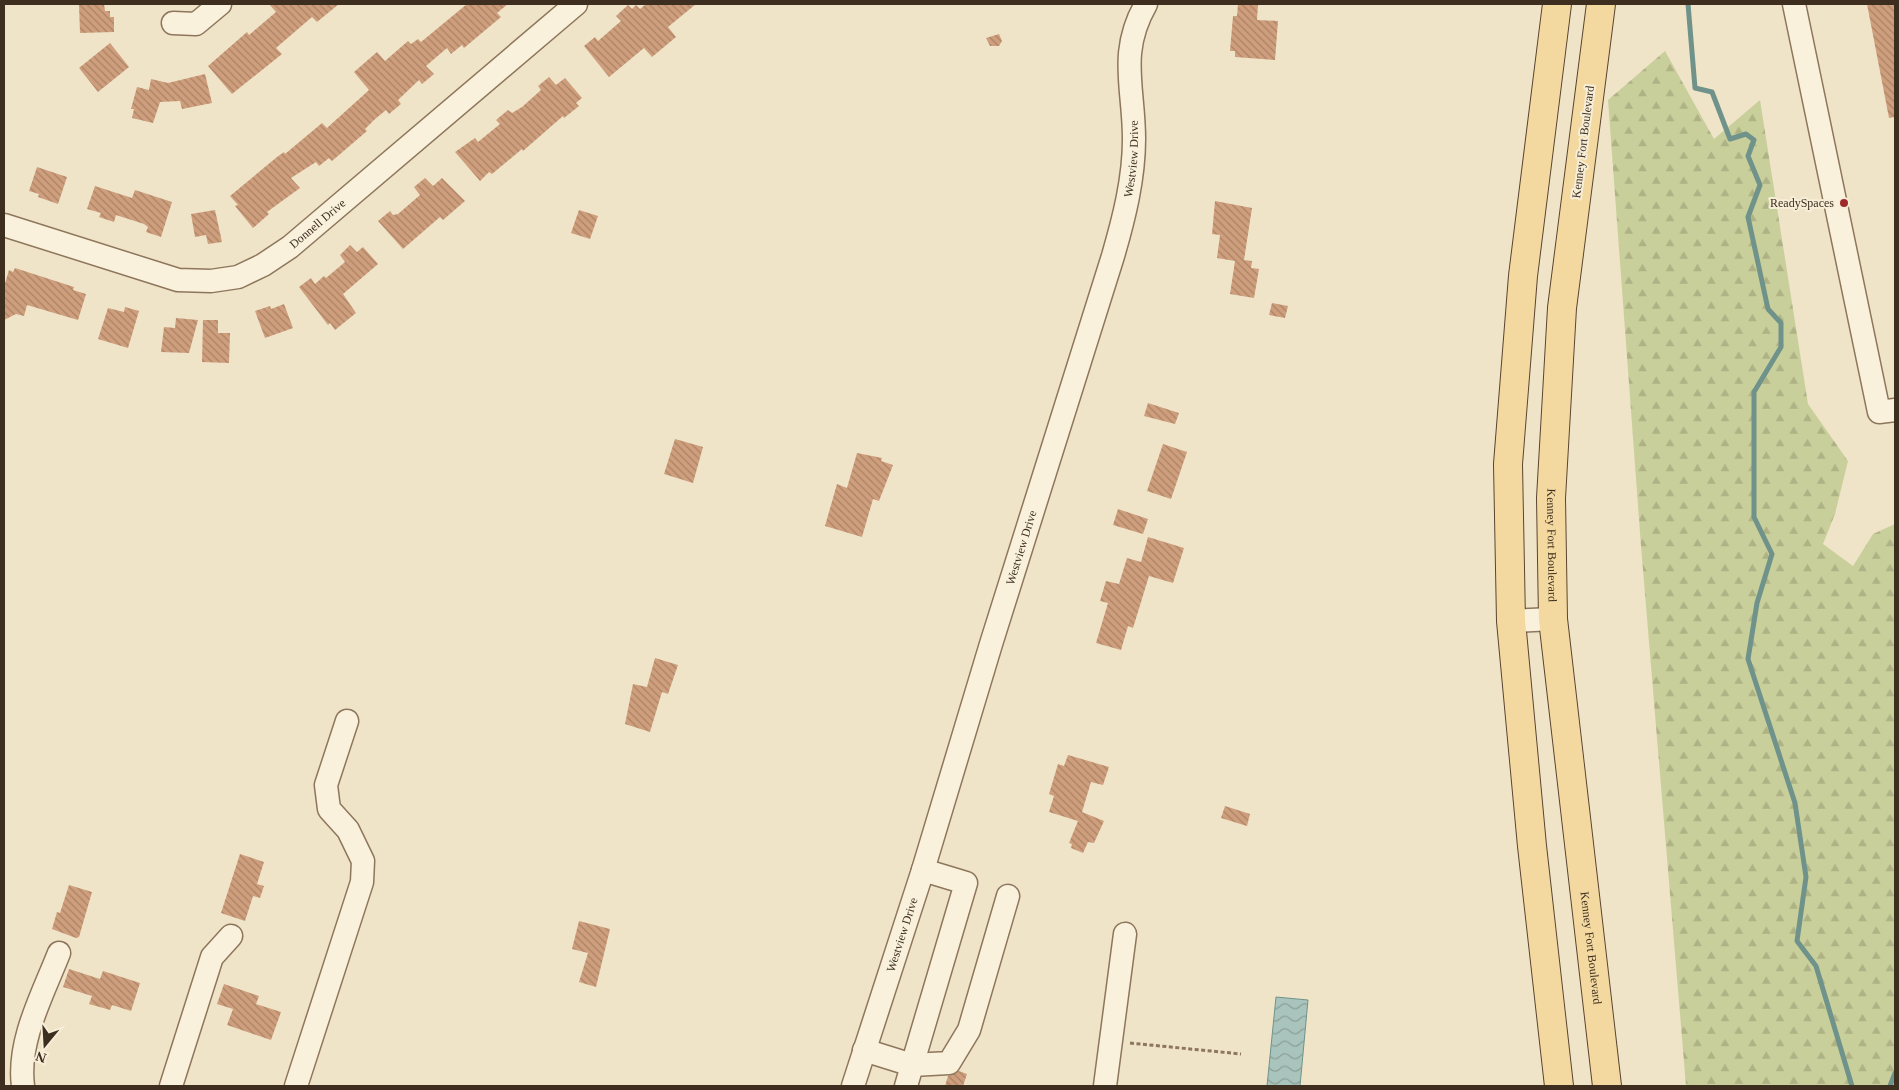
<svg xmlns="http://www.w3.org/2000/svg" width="1899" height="1090" viewBox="0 0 1899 1090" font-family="'Times New Roman',serif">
  <defs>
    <pattern id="forest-firs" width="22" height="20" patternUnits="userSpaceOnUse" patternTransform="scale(1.25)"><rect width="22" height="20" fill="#c9cf9b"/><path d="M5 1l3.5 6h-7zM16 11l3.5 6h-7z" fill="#aeb285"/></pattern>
    <pattern id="water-waves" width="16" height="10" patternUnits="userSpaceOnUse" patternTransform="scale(1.25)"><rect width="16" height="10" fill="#a9c4bc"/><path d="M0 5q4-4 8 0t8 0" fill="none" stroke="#8ba098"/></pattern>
    <pattern id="building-back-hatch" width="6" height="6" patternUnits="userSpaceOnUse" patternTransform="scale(1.25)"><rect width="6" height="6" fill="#cf9f7d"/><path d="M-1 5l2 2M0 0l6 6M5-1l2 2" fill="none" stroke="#a98266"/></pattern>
  </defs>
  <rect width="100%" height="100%" fill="#f0e4c8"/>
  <path fill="url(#forest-firs)" d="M1665,51L1714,139L1760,100L1808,404L1848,461L1835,514L1823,544L1853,566L1873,534L1895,524V1086H1686L1641,546L1608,100Z"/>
  <path fill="url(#water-waves)" stroke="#6f938a" d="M1276,997L1308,1000L1300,1086H1267Z"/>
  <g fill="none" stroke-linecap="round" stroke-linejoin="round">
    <path stroke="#6f938a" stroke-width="5" d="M1688,4L1695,88L1712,92L1730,139L1746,134L1754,140L1748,156L1760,185L1748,217L1768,309L1781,323V347L1754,392V517L1772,554L1757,603L1748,659L1795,803L1806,877L1797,941L1816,966L1852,1086
      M1890,1086L1895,1073"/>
  </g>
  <path fill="url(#building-back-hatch)" d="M104,4L105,11H110V17H114V32L80,33L79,5Z
    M269,4H339L317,22L312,17L276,48L282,54L232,94L208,66L247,32L249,35L276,12Z
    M467,4H508L497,13L501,17L464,48L462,45L451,54L447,48L426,66L434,74L422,84L419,80L398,100L401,104L389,114L386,110L374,120L365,129L367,131L332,161L329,158L319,166L316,162L291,178L300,188L267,212L269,214L253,228L235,206L238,205L230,196L277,157L284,152L285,154L322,123L327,128L369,90L354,72L377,52L385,61L408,41L411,44L418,39L421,42Z
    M646,4H696L668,27L676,37L652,57L644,48L609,77L584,46L595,37L598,41L621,21L616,16L628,5L632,9L636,5L640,9Z
    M1238,4H1258L1257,20L1278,21L1275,60L1235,57V51H1230L1233,16H1237Z
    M1867,4H1895V117L1889,118Z
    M999,34L1002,41L999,46H990L986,38Z
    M110,43L129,67L98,92L79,68Z
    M205,74L212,103L182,109L180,101L160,102L153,123L132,118L134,109H131L137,87L149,90L151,79L168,83Z
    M549,77L556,85L565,78L582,98L576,103L579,106L564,118L563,116L523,151L522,149L492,174L489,172L480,181L455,152L475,138L478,142L500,124L496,120L508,110L512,113L522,107L541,90L538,86Z
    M37,167L67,177L58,204L38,197L39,194L29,191Z
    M425,178L433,186L442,178L465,201L443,220L440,217L403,249L378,221L390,211L393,215L398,214L420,195L414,187Z
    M95,186L132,198L135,190L172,202L161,237L146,232L148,227L144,224L116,215L114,222L99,217L101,213L87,209Z
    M1215,201L1252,208L1244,260L1252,261L1251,268L1259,269L1254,298L1230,294L1235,261L1217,258L1220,235L1212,234Z
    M215,210L222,242L208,244L206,235L195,237L191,214Z
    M579,210L598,216L590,239L571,233Z
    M350,245L357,252L363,247L378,264L343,294L356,313L335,330L330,323L328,325L299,287L311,278L315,284L324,276L326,278L345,262L340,255Z
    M15,268L74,287L73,290L86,294L78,320L27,305L24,316L16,314L4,320V287L9,270L13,272Z
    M1272,303L1288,306L1285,318L1269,315Z
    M284,304L293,328L265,338L255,311L270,306L271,309Z
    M125,307L139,311L128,348L98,339L108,308L124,312Z
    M176,318L198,320L189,353L161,352L164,327L175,328Z
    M203,320H218V333H230L229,363L202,362Z
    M1148,403L1179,413L1175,424L1144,416Z
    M675,439L703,447L693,483L664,474Z
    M1163,444L1187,452L1171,499L1147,491Z
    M857,453L882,458L881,461L893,465L879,501L873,499L862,537L825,526L837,484L847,488Z
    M1118,509L1148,519L1143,534L1113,525Z
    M1148,537L1184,548L1173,583L1149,576L1133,628L1128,626L1121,650L1096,643L1108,603L1100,601L1106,581L1119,584L1127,558L1141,562Z
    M655,658L678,665L668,694L662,692L650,732L625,724L633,684L647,687Z
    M1068,755L1109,767L1103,785L1091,782L1082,812L1104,821L1094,843L1088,842L1083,853L1071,848L1072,844L1069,843L1078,821L1049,812L1054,796L1049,794L1058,764L1064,766Z
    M1225,806L1250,814L1247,826L1221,818Z
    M240,854L264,862L257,884L264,886L260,898L253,896L245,921L221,913Z
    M69,885L92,892L79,937L76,938L52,929L57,912L60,913Z
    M579,921L610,929L596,987L579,982L588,953L572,949Z
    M69,969L100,979L103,971L140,983L131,1011L112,1005L110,1010L89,1004L92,996L63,987Z
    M224,984L259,996L256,1004L281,1012L271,1040L227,1025L233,1009L217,1004Z
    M959,1071L967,1074L963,1086H945L948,1076Z"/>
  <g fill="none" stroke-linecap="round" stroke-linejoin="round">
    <defs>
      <g id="minor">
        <path d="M1794,4L1879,412L1895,410"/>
        <path d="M173,23L196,24L220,4"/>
        <path id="s1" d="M4,225L178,280L211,281L238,277L263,265L290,247L576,4"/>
        <path d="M1511,621L1553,619"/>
        <path d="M864,1050L912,1065L949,1063L969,1030L1008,896"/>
        <path d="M23,1086C17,1041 43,994 59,953"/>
        <path d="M171,1086L212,957L231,936"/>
        <path d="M296,1086L362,882L363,861L348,830L329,809L326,785L347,721"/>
        <path id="s2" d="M853,1086L923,870L991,644L1113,256C1124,218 1134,179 1134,139C1134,87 1118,53 1146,4"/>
        <path d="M906,1086L966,883L923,870"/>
        <path d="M1105,1086L1125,934"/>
      </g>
      <g id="major">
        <path d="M1557,4L1523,276L1508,464L1511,621L1532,846L1559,1086"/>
        <path id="s3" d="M1601,4L1562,308L1551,498L1553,619L1607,1086"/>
      </g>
    </defs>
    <use href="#minor" stroke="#8d765c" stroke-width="25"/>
    <use href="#major" stroke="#5b4430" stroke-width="30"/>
    <path stroke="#8d765c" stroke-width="3" stroke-dasharray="4 2.5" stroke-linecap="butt" d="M1130,1043L1241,1054"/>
    <use href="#minor" stroke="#faf1dc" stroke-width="22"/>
    <use href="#major" stroke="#f3d9a0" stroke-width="28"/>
  </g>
  <circle fill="#9e2a2b" stroke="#f7eed8" stroke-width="2" cx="1844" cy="203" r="5"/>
  <g text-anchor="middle" stroke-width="4" stroke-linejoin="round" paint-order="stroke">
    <g font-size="12" fill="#3d2e20" stroke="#f7eed8">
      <text transform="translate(1583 142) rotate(-83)" y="4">Kenney Fort Boulevard</text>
      <text dy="4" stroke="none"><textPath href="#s2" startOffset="969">Westview Drive</textPath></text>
      <text dy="4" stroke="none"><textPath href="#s1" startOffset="339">Donnell Drive</textPath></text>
      <text dy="4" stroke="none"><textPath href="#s3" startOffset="544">Kenney Fort Boulevard</textPath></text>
      <text dy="4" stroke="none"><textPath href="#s2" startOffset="564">Westview Drive</textPath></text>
      <text dy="4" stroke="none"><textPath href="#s2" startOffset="159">Westview Drive</textPath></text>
      <text dy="4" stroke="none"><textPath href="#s3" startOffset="949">Kenney Fort Boulevard</textPath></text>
    </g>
    <g font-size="12" fill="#3d2e20" stroke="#f7eed8" text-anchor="end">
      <text x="1834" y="207">ReadySpaces</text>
    </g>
  </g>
  <rect width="1899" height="1090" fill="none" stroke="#3d2e20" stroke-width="10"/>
  <g transform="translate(45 1045) rotate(198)" stroke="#f7eed8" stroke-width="4" paint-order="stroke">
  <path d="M0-4L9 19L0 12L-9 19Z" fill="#3d2e20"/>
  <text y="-8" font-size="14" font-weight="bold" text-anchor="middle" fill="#3d2e20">N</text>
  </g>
</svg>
